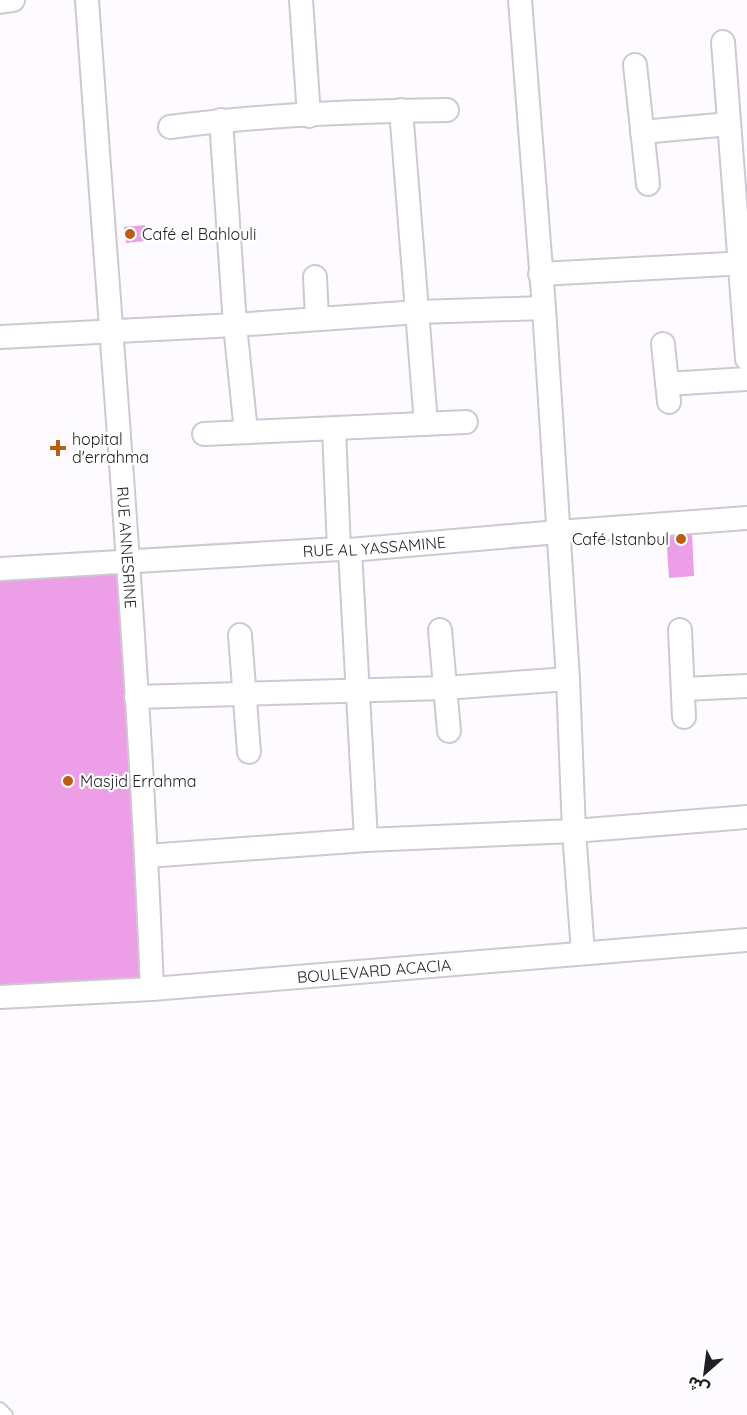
<svg xmlns="http://www.w3.org/2000/svg" width="747" height="1415" viewBox="0 0 747 1415" font-family="Quicksand,'Noto Sans Arabic',sans-serif">
  <rect width="100%" height="100%" fill="#fdfbff"/>
  <path fill="#ec9fe6" d="M145,225L146,241L126,243L124,227Z
    M692,533L694,576L669,578L666,535Z
    M123,572L149,982L0,989V581Z"/>
  <g fill="none" stroke-linecap="round" stroke-linejoin="round">
    <defs>
      <path id="lane" d="M0,1408L7,1415"/>
      <g id="street">
        <path id="s1" d="M87,0C110,329 139,659 152,989"/>
        <path d="M301,0L309,116"/>
        <path d="M520,0L544,308L568,679L574,831L583,953"/>
        <path d="M0,2L13,0"/>
        <path d="M723,42L747,359"/>
        <path d="M635,65L648,184"/>
        <path d="M401,110L426,424"/>
        <path d="M221,120L235,325L246,432"/>
        <path d="M170,127C261,115 355,111 447,110"/>
        <path d="M642,132L729,124"/>
        <path d="M540,274L747,263"/>
        <path d="M315,277L317,318"/>
        <path d="M0,337L235,325L418,312L544,308"/>
        <path d="M663,344L669,402"/>
        <path d="M667,384L747,379"/>
        <path d="M334,429L339,549"/>
        <path d="M204,434L466,422"/>
        <path d="M350,550L366,840"/>
        <path id="s2" d="M0,569L339,549L350,550L558,532L747,518"/>
        <path d="M440,630L449,731"/>
        <path d="M680,630L684,717"/>
        <path d="M240,635L249,752"/>
        <path d="M684,689L747,686"/>
        <path d="M136,697L445,688L568,679"/>
        <path d="M147,856L366,840L574,831L747,817"/>
        <path id="s3" d="M0,997L152,989L747,940"/>
      </g>
    </defs>
    <use href="#lane" stroke="#cec8d3" stroke-width="14"/>
    <use href="#street" stroke="#cec8d3" stroke-width="26"/>
    <use href="#lane" stroke="#fff" stroke-width="10"/>
    <use href="#street" stroke="#fff" stroke-width="22"/>
  </g>
  <g fill="#bc5d14" stroke="#fff" stroke-width="2">
    <circle cx="130" cy="234" r="6"/>
    <path d="M55 439h6v6h6v6h-6v6h-6v-6h-6v-6h6z"/>
    <circle cx="681" cy="539" r="6"/>
    <circle cx="68" cy="781" r="6"/>
  </g>
  <g text-anchor="middle" stroke-width="4.5" stroke-linejoin="round" paint-order="stroke">
    <g font-size="16" fill="#211f23" stroke="#fff" text-anchor="start">
      <text x="142" y="240">Café el Bahlouli</text>
      <text x="72" y="445">hopital<tspan x="72" dy="18">d'errahma</tspan></text>
      <text x="669" y="545" text-anchor="end">Café Istanbul</text>
      <text x="80" y="787">Masjid Errahma</text>
    </g>
    <g font-size="16" fill="#211f23" stroke="#fff">
      <text dy="6" stroke="none"><textPath href="#s2" startOffset="375">RUE AL YASSAMINE</textPath></text>
      <text dy="6" stroke="none"><textPath href="#s1" startOffset="549">RUE ANNESRINE</textPath></text>
      <text dy="6" stroke="none"><textPath href="#s3" startOffset="375">BOULEVARD ACACIA</textPath></text>
    </g>
  </g>
  <g transform="translate(705 1373) rotate(208)" stroke="#ffffff" stroke-width="4.5" paint-order="stroke">
  <path d="M0-4.5L10 22L0 15L-10 22Z" fill="#211f23"/>
  <text y="-9" font-size="16" font-weight="bold" text-anchor="middle" fill="#211f23">ش</text>
  </g>
</svg>
